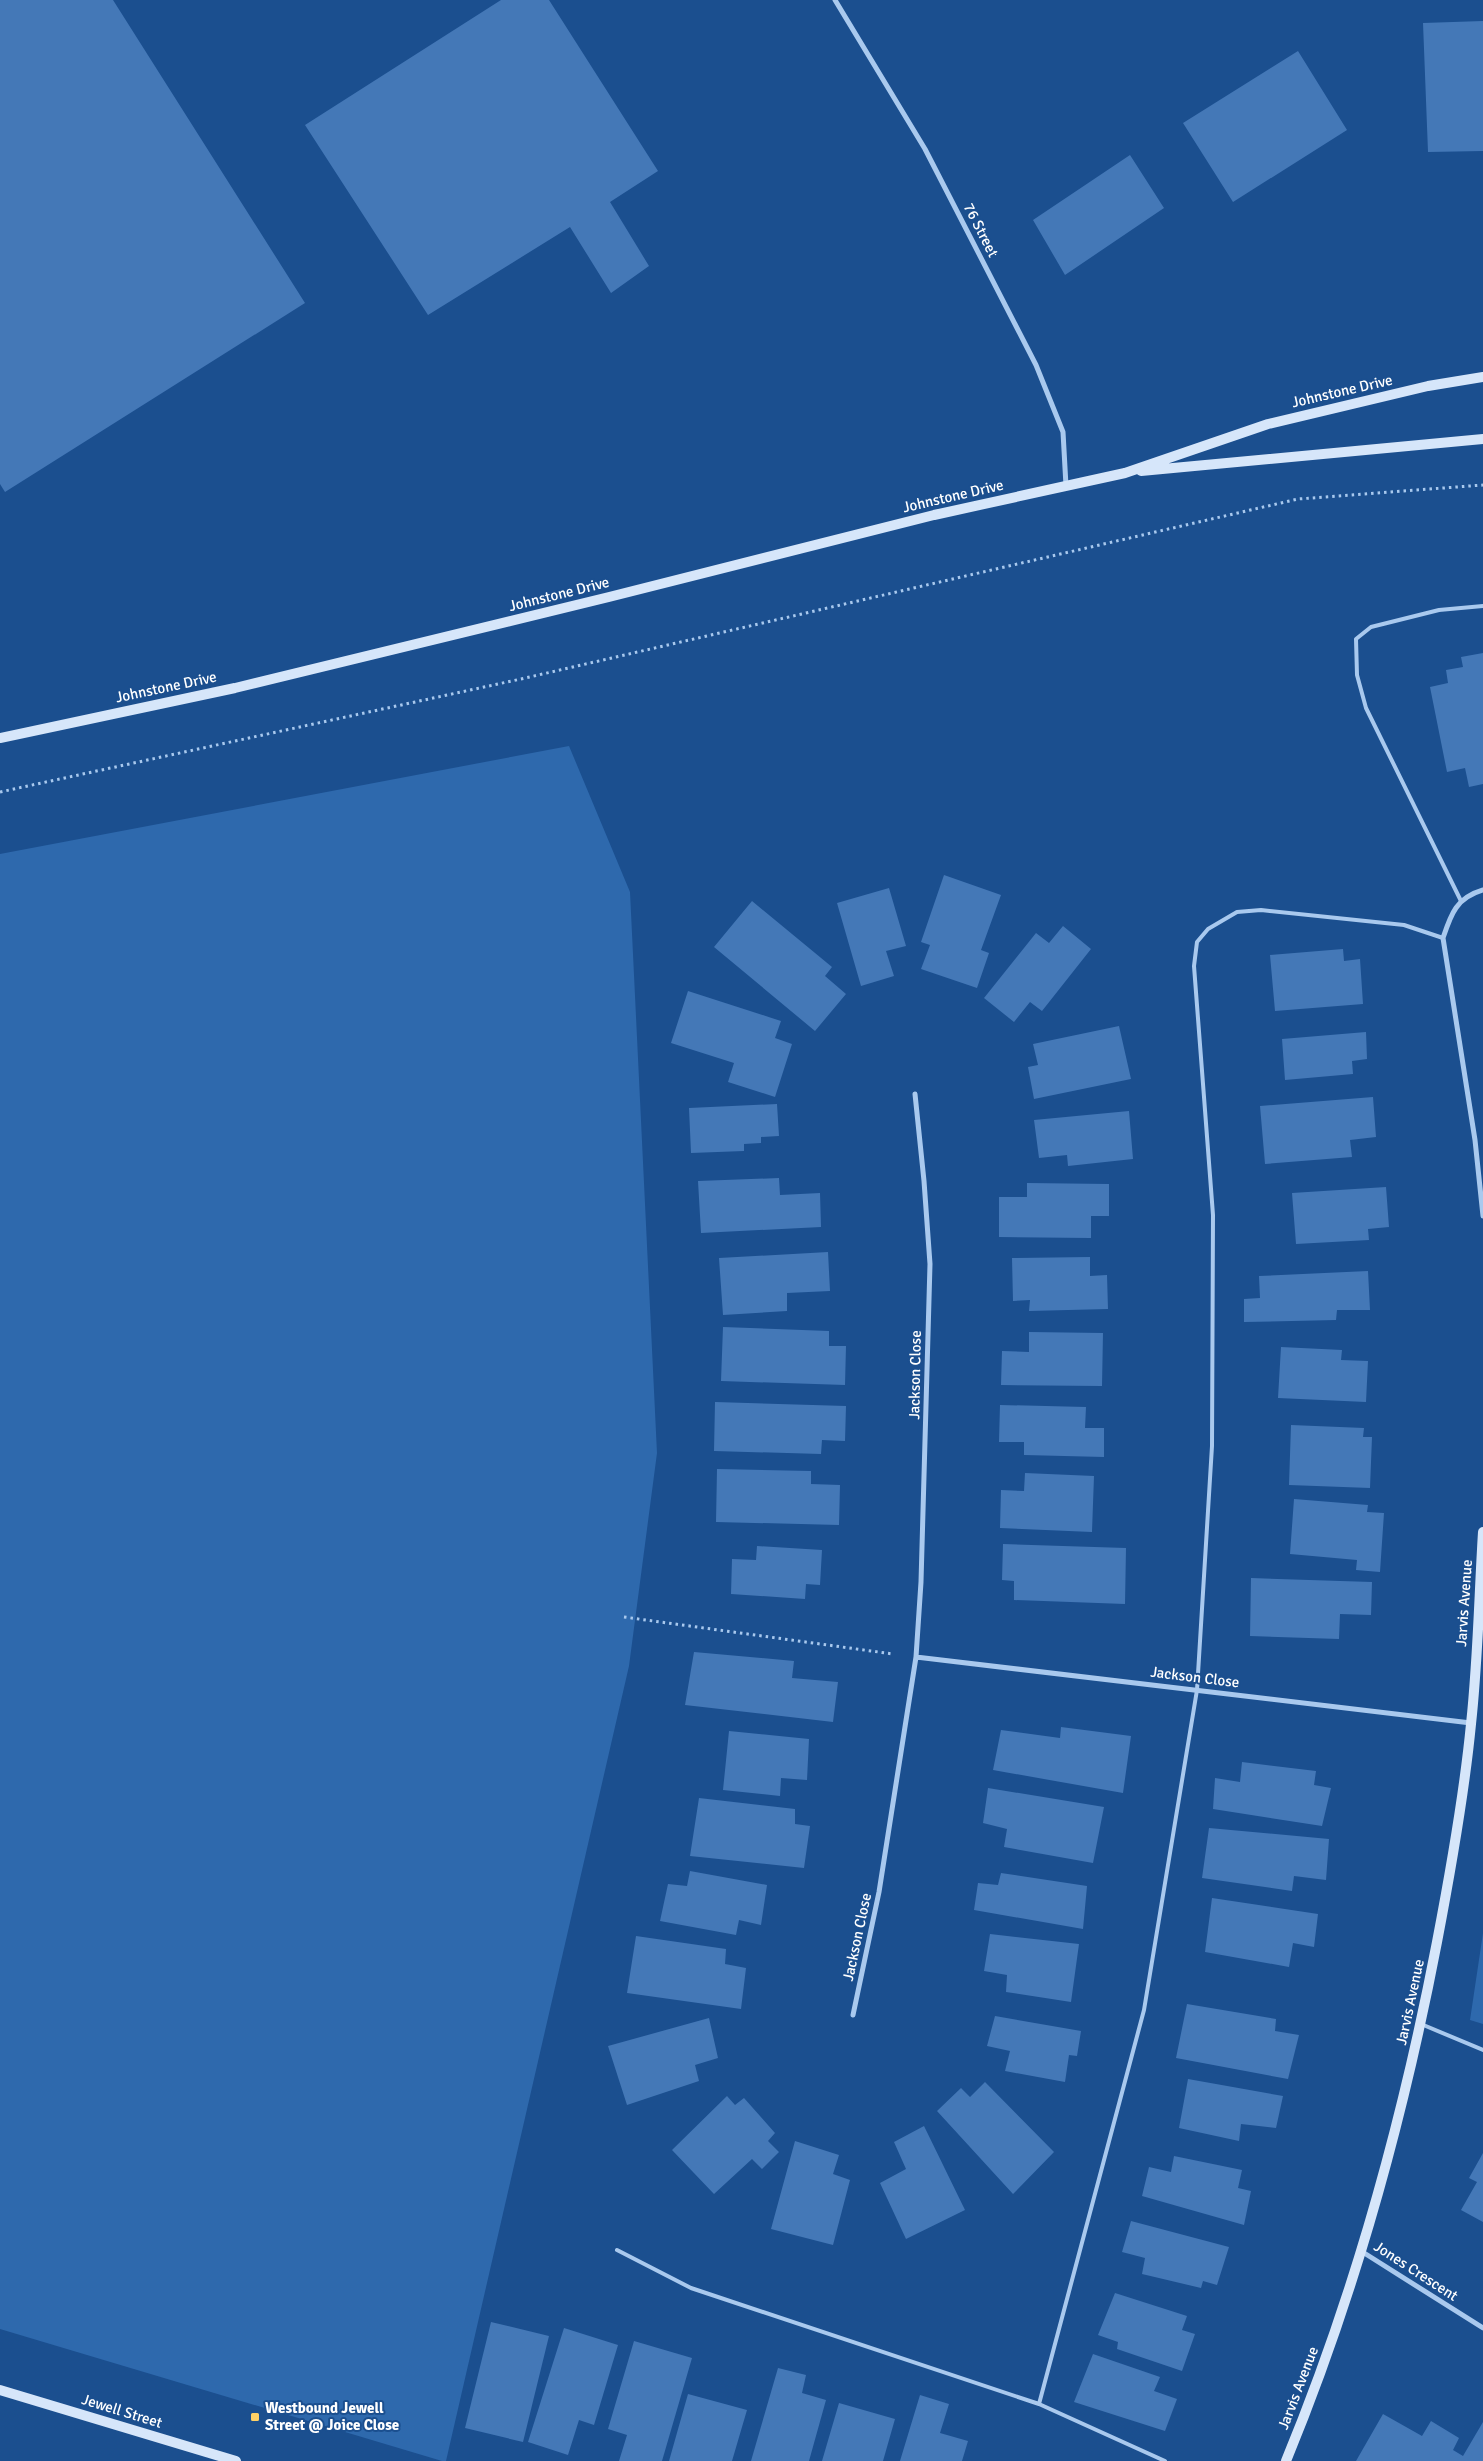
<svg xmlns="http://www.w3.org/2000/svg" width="1483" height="2461" viewBox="0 0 1483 2461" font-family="Signika,sans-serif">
  <rect width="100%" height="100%" fill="#1b4f8f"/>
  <path fill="#2e69ad" d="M569,746L630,892L657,1453L629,1666L446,2461H442L0,2329V854Z
    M1483,1933V2024L1470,2020Z"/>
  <path fill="#4478b7" d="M0,0H113L305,303L5,492L0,484Z
    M501,0H549L658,171L610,202L649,266L611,293L570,227L428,315L305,125Z
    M1483,21V151L1428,152L1423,23Z
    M1298,51L1347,130L1233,202L1183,123Z
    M1130,155L1164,208L1065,275L1033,220Z
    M1483,653V784L1469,787L1465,768L1447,772L1430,687L1448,683L1446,670L1463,667L1461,657Z
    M944,875L1001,895L981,950L989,953L977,988L921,969L930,945L921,942Z
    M889,888L906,946L886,951L894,976L861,986L837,903Z
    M752,901L832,967L825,976L846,994L815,1031L714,947Z
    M1063,926L1091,949L1042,1011L1030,1002L1014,1022L984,998L1036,933L1049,943Z
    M1343,949L1344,961L1360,959L1363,1004L1275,1011L1270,955Z
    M688,991L781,1021L775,1038L792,1044L775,1097L728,1082L734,1063L671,1043Z
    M1119,1026L1131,1079L1034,1099L1028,1067L1038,1065L1033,1044Z
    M1366,1032L1367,1059L1352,1061L1353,1074L1285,1080L1282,1039Z
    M1373,1097L1376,1137L1350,1140L1352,1157L1265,1164L1260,1106Z
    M777,1104L779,1136L761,1137V1143L744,1144V1151L691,1153L689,1108Z
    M1129,1111L1133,1159L1068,1166L1067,1155L1039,1158L1034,1120Z
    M779,1178L780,1195L820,1193L821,1227L701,1233L698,1181Z
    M1027,1183L1109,1184V1216H1091V1238L999,1237V1197H1027Z
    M1386,1187L1389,1227L1368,1229L1369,1240L1296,1244L1292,1193Z
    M828,1252L830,1291L787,1293V1311L723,1315L719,1258Z
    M1090,1257V1276L1107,1275L1108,1309L1029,1311L1030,1300L1013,1301L1012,1258Z
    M1368,1271L1370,1310H1337L1336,1320L1244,1322V1299L1260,1298L1259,1276Z
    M723,1327L829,1331V1346H846L845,1385L721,1381Z
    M1029,1332L1103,1333L1102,1386L1001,1385L1002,1351L1029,1352Z
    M1281,1347L1342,1350L1341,1360L1368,1361L1366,1402L1278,1398Z
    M715,1402L846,1406L845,1441L822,1440L821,1454L714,1451Z
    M1000,1405L1086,1407L1085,1428H1104V1457L1024,1455V1442H999Z
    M1291,1425L1364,1428L1363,1437H1372L1370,1488L1289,1485Z
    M717,1469L811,1471V1484L840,1485L839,1525L716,1522Z
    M1025,1473L1094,1476L1092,1532L1000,1528L1001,1490L1024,1491Z
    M1294,1499L1368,1505L1367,1512L1384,1513L1380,1572L1356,1570L1357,1560L1290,1554Z
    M1003,1544L1126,1548L1125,1604L1014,1600V1581L1002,1580Z
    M757,1546L822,1550L820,1585L806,1584L805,1599L731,1594L732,1559L756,1560Z
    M1251,1578L1372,1582L1371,1615L1340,1614L1339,1639L1250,1636Z
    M694,1652L794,1661L792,1678L838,1682L833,1722L685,1705Z
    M1061,1727L1131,1736L1123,1793L993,1770L1001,1730L1060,1738Z
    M729,1731L809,1739L807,1780L781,1778L780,1796L723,1790Z
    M1242,1762L1316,1771L1314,1785L1331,1788L1322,1826L1213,1809L1215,1778L1240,1782Z
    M988,1788L1104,1807L1093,1863L1004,1847L1007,1829L983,1823Z
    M699,1798L795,1809V1824L810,1826L804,1868L690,1856Z
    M1209,1828L1329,1839L1326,1880L1294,1876L1292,1891L1202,1878Z
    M690,1871L767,1885L761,1925L739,1920L736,1935L660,1921L668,1884L687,1886Z
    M1001,1873L1087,1886L1083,1929L974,1910L978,1883L998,1885Z
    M1212,1898L1318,1914L1314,1947L1293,1943L1289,1967L1205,1952Z
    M990,1934L1079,1944L1071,2002L1006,1992L1007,1975L984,1971Z
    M636,1936L726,1949L725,1964L746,1968L741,2009L627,1993Z
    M1187,2004L1276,2019L1275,2031L1299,2035L1288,2079L1176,2058Z
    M995,2016L1081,2031L1077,2056L1069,2055L1065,2082L1005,2071L1010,2051L987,2046Z
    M709,2018L718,2058L695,2065L699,2081L627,2105L608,2046Z
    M1188,2079L1283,2096L1276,2128L1241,2124L1239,2141L1179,2128Z
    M985,2082L1054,2152L1013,2194L937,2111L961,2088L970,2097Z
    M727,2096L735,2105L744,2098L775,2133L768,2141L779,2152L762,2169L752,2159L714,2194L672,2150Z
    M924,2126L965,2210L906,2239L880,2183L906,2169L894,2142Z
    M795,2141L839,2155L833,2174L850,2180L833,2245L771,2229Z
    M1483,2153V2222L1461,2210L1477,2182L1469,2178Z
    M1174,2156L1242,2170L1238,2188L1251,2191L1244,2225L1142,2196L1149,2167L1171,2172Z
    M1131,2221L1229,2247L1217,2285L1203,2281L1201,2288L1142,2274L1145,2258L1122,2252Z
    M1115,2293L1187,2316L1182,2330L1195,2334L1182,2371L1117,2349L1118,2342L1098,2335Z
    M491,2322L549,2336L523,2442L465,2428Z
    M564,2328L618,2345L594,2425L579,2420L568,2455L528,2442Z
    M634,2341L692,2358L662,2461H619L627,2435L608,2429Z
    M1093,2354L1160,2377L1154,2391L1177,2399L1165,2431L1074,2402Z
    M778,2368L806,2375L802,2393L826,2400L809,2461H751Z
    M688,2394L747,2410L732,2461H669Z
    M920,2395L949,2404L940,2433L968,2441L962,2461H900Z
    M839,2403L895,2419L883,2461H822Z
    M1383,2414L1422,2436L1431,2421L1459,2438L1453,2450L1463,2456L1483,2422V2461H1356Z"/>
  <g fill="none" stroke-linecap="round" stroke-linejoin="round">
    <path stroke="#a9c9ee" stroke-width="3" stroke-dasharray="2.5 4" stroke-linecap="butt" d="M0,792L521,679L1298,499L1483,485
      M624,1617L893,1654"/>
    <path stroke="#a9c9ee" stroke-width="4" d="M1461,901L1366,708L1357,675L1356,639L1371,627L1439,610L1483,606
      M1421,2024L1483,2050
      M617,2250L691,2288L1039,2404L1165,2461
      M1039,2404L1144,2010L1197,1690L1212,1446L1213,1215L1194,966L1197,942L1208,929L1237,912L1261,910L1404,925L1443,938"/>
    <path stroke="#a9c9ee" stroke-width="5" d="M835,0L925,149L1036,365L1063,432L1066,486
      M1483,890C1456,898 1451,914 1443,938L1475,1140L1483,1216
      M916,1657L1471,1723
      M853,2015L879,1892L916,1657L921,1582L930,1264L924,1181L915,1094
      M1361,2251L1483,2328"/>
    <path stroke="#d6e6fa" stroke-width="10" d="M1141,471L1483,439
      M0,738L235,688L609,597L934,515L1125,473L1268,424L1428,386L1483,377
      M0,2390L236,2461
      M1286,2461C1355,2294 1403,2119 1437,1942C1451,1869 1464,1797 1471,1724C1478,1660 1479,1596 1483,1532"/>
  </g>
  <rect fill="#ffd166" stroke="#1b4f8f" stroke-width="2" x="250" y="2412" width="10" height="10" rx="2.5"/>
  <g text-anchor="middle" stroke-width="4" stroke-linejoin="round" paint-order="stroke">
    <g font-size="15" fill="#fff" stroke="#1b4f8f">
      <text transform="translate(981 230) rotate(63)" y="5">76 Street</text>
      <text transform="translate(1342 391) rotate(-13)" y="5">Johnstone Drive</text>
      <text transform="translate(953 496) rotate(-13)" y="5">Johnstone Drive</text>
      <text transform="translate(559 594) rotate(-14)" y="5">Johnstone Drive</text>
      <text transform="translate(166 687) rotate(-12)" y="5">Johnstone Drive</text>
      <text transform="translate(915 1375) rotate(-89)" y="5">Jackson Close</text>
      <text transform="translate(1464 1603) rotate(-86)" y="5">Jarvis Avenue</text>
      <text transform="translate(1195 1677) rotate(7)" y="5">Jackson Close</text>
      <text transform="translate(857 1937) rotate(-78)" y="5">Jackson Close</text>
      <text transform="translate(1410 2002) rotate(-78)" y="5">Jarvis Avenue</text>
      <text transform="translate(1416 2271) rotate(33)" y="5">Jones Crescent</text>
      <text transform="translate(1298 2388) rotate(-69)" y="5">Jarvis Avenue</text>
      <text transform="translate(122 2411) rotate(17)" y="5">Jewell Street</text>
    </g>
    <g font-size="15" font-weight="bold" fill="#fff" stroke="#1b4f8f" text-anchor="start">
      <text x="265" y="2413">Westbound Jewell<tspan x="265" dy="17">Street @ Joice Close</tspan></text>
    </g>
  </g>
</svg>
